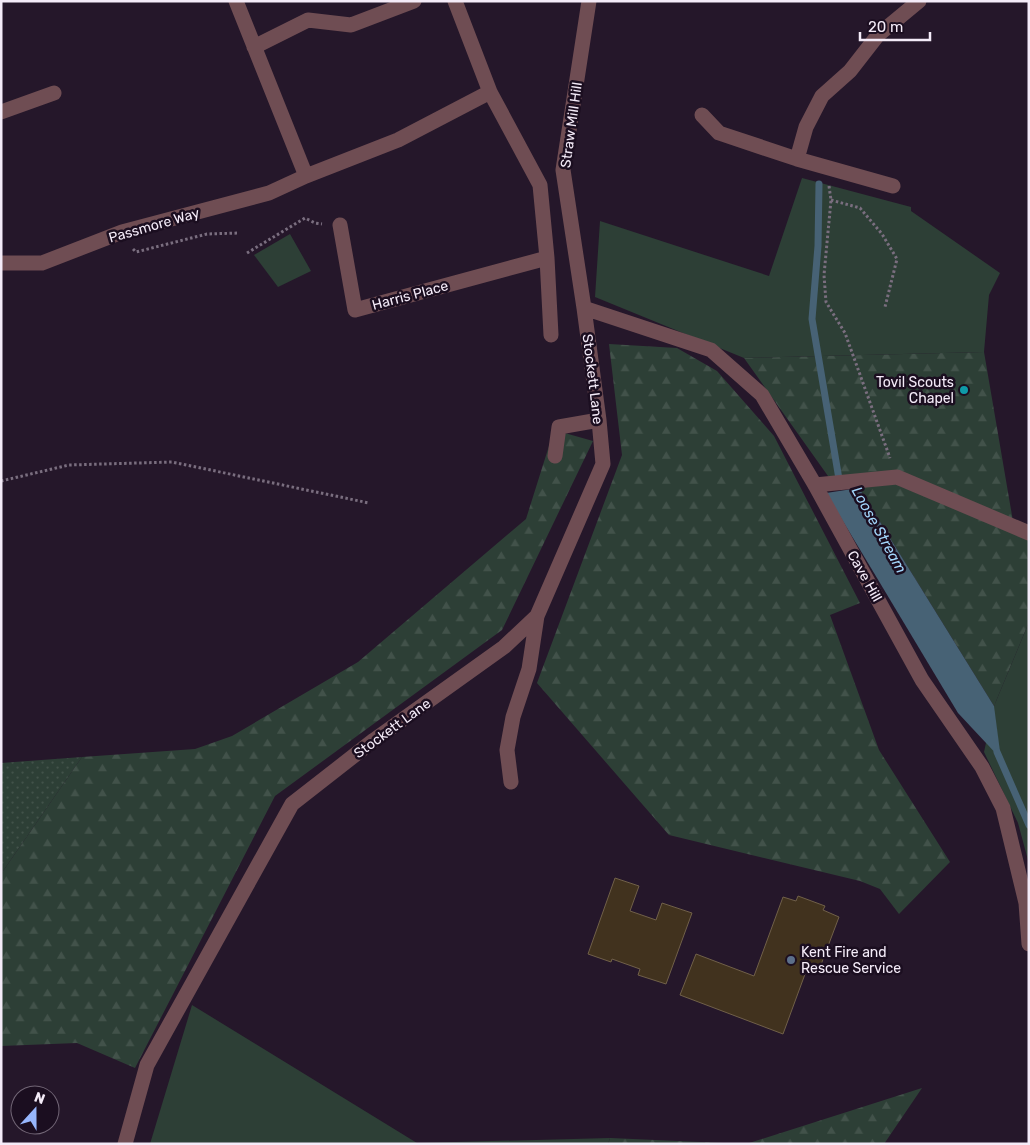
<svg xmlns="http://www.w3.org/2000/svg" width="1030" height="1145" viewBox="0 0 1030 1145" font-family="Rubik,sans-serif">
  <defs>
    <pattern id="grass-dots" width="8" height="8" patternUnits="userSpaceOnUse" patternTransform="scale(1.25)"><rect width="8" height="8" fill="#2d3f36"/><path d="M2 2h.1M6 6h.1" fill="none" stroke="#42524a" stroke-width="1.8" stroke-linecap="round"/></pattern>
    <pattern id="forest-firs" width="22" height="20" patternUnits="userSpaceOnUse" patternTransform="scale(1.25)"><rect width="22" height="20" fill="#2d3f36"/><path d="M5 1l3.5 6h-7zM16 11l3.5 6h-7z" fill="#42524a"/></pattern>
  </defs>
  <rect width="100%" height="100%" fill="#25172a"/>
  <path fill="url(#grass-dots)" d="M82,757L1,874V763Z"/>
  <path fill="url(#forest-firs)" d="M609,344L677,348L717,371L774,436L860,603L830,615L879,750L950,862L899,914L880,889L860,881L669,835L537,683L622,455Z
    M984,352L1015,533L1029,537V622L994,706L859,488L828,476L744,358Z
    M554,430L593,441L502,630L275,796L135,1068L77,1043L1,1046V874L82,757L195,749L232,736L358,662L526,519Z
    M922,1088L884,1144H746Z
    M610,1138L746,1144H608Z"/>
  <path fill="#2d3f36" d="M802,178L911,207V211L1000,273L989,295L984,352L744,358L595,297L600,221L769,276Z
    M290,234L311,271L278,287L254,255Z
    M1029,622V864L1018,823L984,752L994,706Z
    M192,1005L417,1143L610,1138L608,1144H150Z"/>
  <path fill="#476275" d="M859,488L994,706L1001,759L958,713L826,493Z"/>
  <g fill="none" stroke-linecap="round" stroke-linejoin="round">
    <path stroke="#476275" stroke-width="7" d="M819,184L818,246L812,319L840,485
      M997,752L1029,825"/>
  </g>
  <path fill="#41321e" stroke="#706049" d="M615,878L639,886L630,911L656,920L662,903L692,913L666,984L638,975L640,969L612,959L611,962L588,954Z
    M798,896L825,906L823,910L839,917L819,970L808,966L783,1034L680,995L696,954L754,976L783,897L796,901Z"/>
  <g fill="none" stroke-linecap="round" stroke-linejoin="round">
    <path stroke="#7a6e7f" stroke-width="3" stroke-dasharray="2.5 2.5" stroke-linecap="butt" d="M829,186L831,200L824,275L826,302L845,333L890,458
      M831,200L860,208L882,234L897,259L885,307
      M133,249L136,252L207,234L239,233
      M247,253L305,218L315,223L322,224
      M1,481L69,465L172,462L369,503"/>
    <path stroke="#6f4d53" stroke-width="15" d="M455,1L490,92L540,185L547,258L551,335
      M254,47L308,20L351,25L414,1
      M1,112L54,93
      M702,115L719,133L797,159L893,186
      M797,159L806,127L822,96L850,71L878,35L919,1
      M306,176L398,140L490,92
      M340,225L355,310L547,258
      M1,263H42L122,232L269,193L306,176L236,1
      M584,308L711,350L762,395L815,485L922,680L982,767L1003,808L1026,903L1029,944
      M555,456L559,427L599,420
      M815,485L897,477L1029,533
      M511,782L507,750L513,717L529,669L537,616
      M125,1144L147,1065L292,804L374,740L504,647L537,616L603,464L599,420L584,308L563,170L589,1"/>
  </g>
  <circle fill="#0f9aa8" stroke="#1b0e20" stroke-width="2" cx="964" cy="390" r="5"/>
  <circle fill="#5c6f8a" stroke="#1b0e20" stroke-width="2" cx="791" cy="960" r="5"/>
  <g text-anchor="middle" stroke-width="5" stroke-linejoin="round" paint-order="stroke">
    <g font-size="14" fill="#f4ebf8" stroke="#1b0e20">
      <text transform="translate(571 125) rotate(-82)" y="5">Straw Mill Hill</text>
      <text transform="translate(154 225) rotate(-16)" y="5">Passmore Way</text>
      <text transform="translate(410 295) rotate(-15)" y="5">Harris Place</text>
      <text transform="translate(593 379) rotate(83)" y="5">Stockett Lane</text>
      <text transform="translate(865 576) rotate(61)" y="5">Cave Hill</text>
      <text transform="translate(392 728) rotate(-36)" y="5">Stockett Lane</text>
    </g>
    <g font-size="14" fill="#f4ebf8" stroke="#1b0e20" text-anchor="end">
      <text x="954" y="387">Tovil Scouts<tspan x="954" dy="16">Chapel</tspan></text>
      <text x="801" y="957" text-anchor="start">Kent Fire and<tspan x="801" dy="16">Rescue Service</tspan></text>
    </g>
    <g font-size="15" font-style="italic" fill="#a2d5fa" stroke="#1b0e20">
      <text transform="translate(879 530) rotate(61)" y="5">Loose Stream</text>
    </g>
  </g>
  <rect width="1030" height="1145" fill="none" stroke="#f4ebf8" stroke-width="5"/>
  <g transform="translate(35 1110) rotate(21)"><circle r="24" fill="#1b0e20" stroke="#726676"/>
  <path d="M0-4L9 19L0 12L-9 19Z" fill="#97b6fd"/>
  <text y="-8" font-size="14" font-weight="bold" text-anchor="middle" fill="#f4ebf8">N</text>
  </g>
  <path d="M860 32v8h70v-8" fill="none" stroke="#f4ebf8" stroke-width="2.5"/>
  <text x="868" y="32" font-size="15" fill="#f4ebf8" stroke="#1b0e20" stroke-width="4" paint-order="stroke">20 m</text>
</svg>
